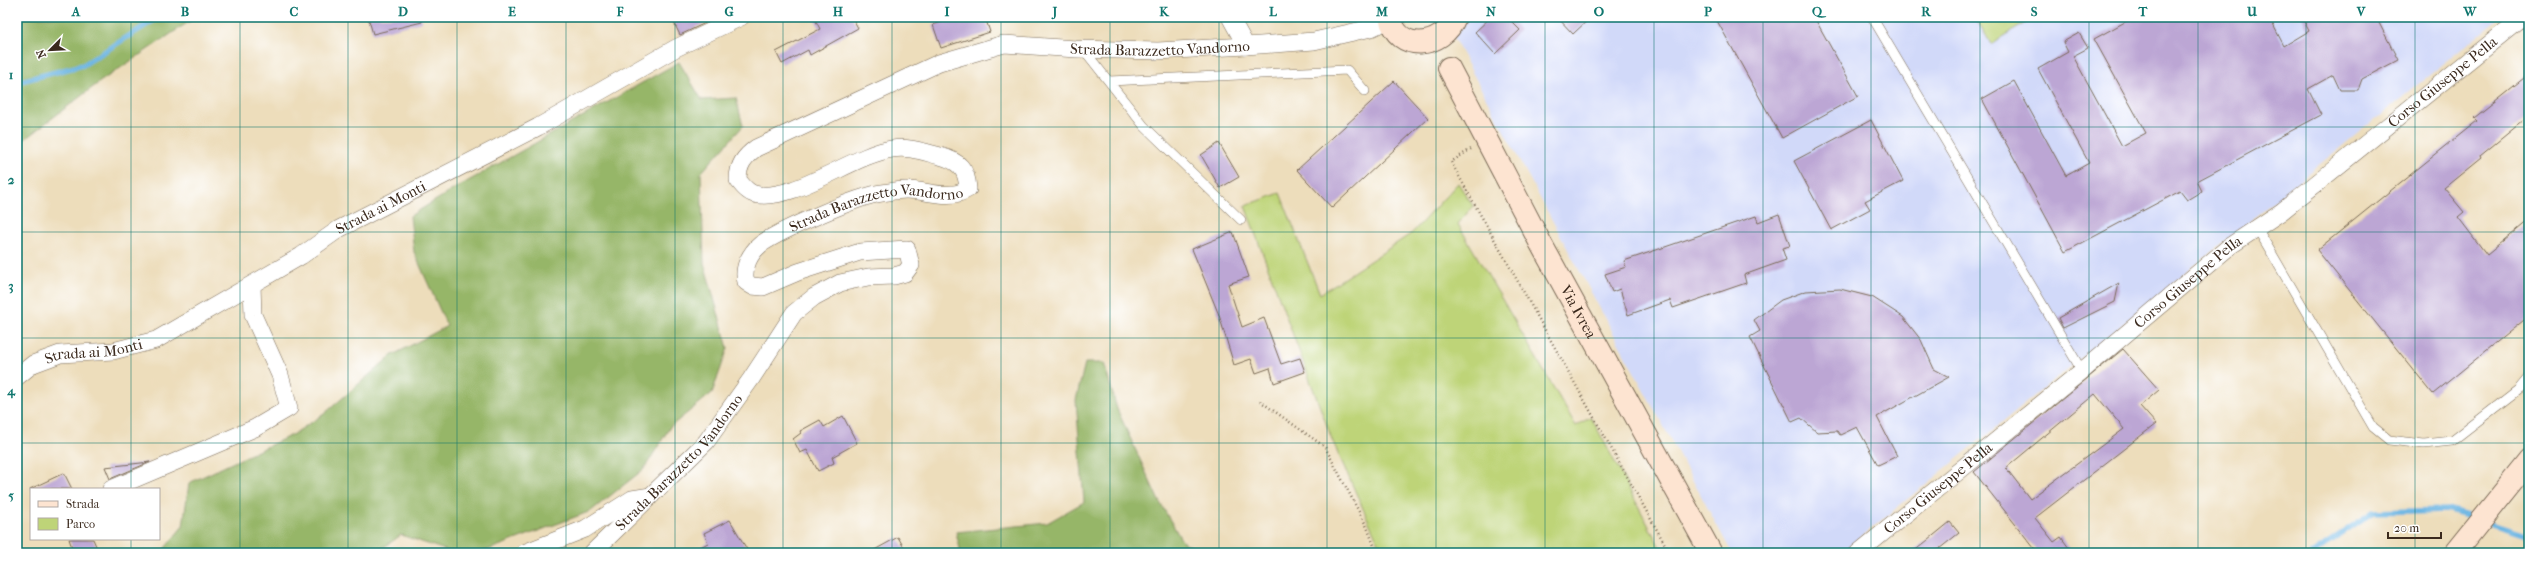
<svg xmlns="http://www.w3.org/2000/svg" width="2546" height="570" viewBox="0 0 2546 570" font-family="'IM FELL French Canon',serif">
  <rect width="100%" height="100%" fill="#fff"/>
  <filter id="ink" filterUnits="userSpaceOnUse"><feTurbulence type="fractalNoise" baseFrequency=".025" numOctaves="2"/><feDisplacementMap in="SourceGraphic" scale="8" xChannelSelector="R" yChannelSelector="G"/><feConvolveMatrix kernelMatrix="1 2 1 2 8 2 1 2 1" color-interpolation-filters="sRGB"/></filter>
  <filter id="wash" filterUnits="userSpaceOnUse"><feTurbulence type="fractalNoise" baseFrequency=".012" numOctaves="4" result="noise"/><feDisplacementMap in="SourceGraphic" scale="16" xChannelSelector="R" yChannelSelector="G"/><feGaussianBlur stdDeviation="0.9" result="paint"/><feColorMatrix in="noise" values="0 0 0 0 0 0 0 0 0 0 0 0 0 0 0 0 0 1.4 0 .05"/><feComposite in="paint" operator="in"/></filter>
  <g filter="url(#wash)">
    <rect width="100%" height="100%" fill="#edddbb"/>
    <path fill="#d1d9f9" d="M1468,17H2501L1841,553H1732L1451,33Z"/>
    <path fill="#bed478" stroke="#7c7f4b" d="M1975,17H2022L2026,23L1991,44Z
      M1458,183L1473,206L1458,224L1576,426L1591,417L1663,553H1383L1333,442L1245,206L1280,193L1320,294L1412,233Z"/>
    <path fill="#96b668" stroke="#687043" d="M17,17H196L101,81L17,145Z
      M679,62L702,100L736,98L743,126L701,173L704,263L728,348L712,393L670,427L644,469L591,511L480,553H454L401,535L376,553H161L183,526L189,483L292,435L324,414L391,356L447,326L414,252L410,216L454,189Z
      M1085,363H1104L1117,409L1158,499L1182,541L1201,553H961L956,532L1047,523L1084,502L1076,400Z"/>
    <g fill="none" stroke-linecap="round" stroke-linejoin="round">
      <path stroke="#69b4e2" stroke-width="5.5" d="M17,82L83,65L159,17
        M2485,522L2529,536
        M2313,553L2373,512L2447,510L2477,519"/>
    </g>
    <g id="blocks">
      <path fill="#bca6d4" fill-rule="evenodd" d="M368,17H421L422,22L373,34Z
        M671,17H718L680,35Z
        M814,17H852L858,28L810,55L808,50L782,64L776,52L820,29Z
        M946,17H985L990,32L941,48L933,25L947,20Z
        M1491,17H1507L1520,30L1495,54L1475,32Z
        M1557,17H1591L1573,34Z
        M1715,17H1814L1858,96L1782,138Z
        M2134,17H2269L2284,46L2309,31L2302,17H2376L2398,60L2362,79L2358,90H2340L2333,75L2308,89L2321,115L2197,181L2202,191L2187,200L2180,191L2065,252L1982,99L2014,81L2066,176L2089,163L2038,69L2068,52L2063,42L2079,33L2088,48L2073,56L2122,146L2146,133L2094,39Z
        M2529,74V116L2480,156L2481,158L2444,188L2464,212L2458,217L2487,255L2529,220V316L2433,394L2317,250L2477,121L2474,118Z
        M1394,81L1428,118L1332,208L1297,170Z
        M1871,120L1903,181L1865,201L1870,209L1831,230L1794,161Z
        M1219,143L1239,177L1220,188L1201,155Z
        M1779,214L1790,246L1782,248L1786,260L1744,275L1746,283L1673,308L1670,300L1628,315L1620,289L1612,292L1605,274L1626,267L1624,261L1756,216L1758,222Z
        M1233,232L1249,277L1228,284L1242,327L1264,318L1281,364L1300,358L1305,372L1274,383L1270,368L1256,373L1251,359L1234,365L1219,315L1192,249Z
        M2119,283L2115,302L2063,328L2058,318Z
        M1840,289L1872,297L1903,317L1921,340L1934,369L1949,377L1877,417L1897,456L1878,465L1857,427L1840,435L1837,431L1817,432L1801,418L1792,422L1750,337L1760,331L1754,320L1781,300L1806,291Z
        M2123,349L2159,390L2140,406L2156,424L2035,518L2054,542L2061,537L2069,548L2063,553H2038L1974,472ZM2095,394L2124,429L2030,499L2006,468Z
        M843,416L857,443L832,457L834,463L818,471L807,450L800,453L793,439L801,433L800,431L820,420L824,427Z
        M150,462L110,479L105,467Z
        M64,473L72,489H30Z
        M730,520L749,553H689L708,543L704,533Z
        M1950,522L1959,533L1934,553H1912Z
        M898,537L907,553H869Z
        M69,539H93L99,553H74Z"/>
    </g>
  </g>
  <g filter="url(#ink)">
    <use href="#blocks" fill-opacity="0" stroke="#796955" stroke-width="1"/>
    <g fill="none" stroke-linecap="round" stroke-linejoin="round">
      <defs>
        <path id="service" d="M1872,17L2082,371
          M1084,50L1144,126L1241,220
          M1109,81L1347,70L1365,91
          M2257,228L2373,427L2389,440L2424,444L2452,441L2519,389L2529,377"/>
        <g id="minor">
          <path d="M1230,17L1246,46"/>
          <path id="s1" d="M17,377L33,364L60,354L113,351L156,340L301,256L339,229L538,127L676,48L741,17"/>
          <path d="M111,489L255,428L289,408L280,375L253,315L252,285"/>
          <path d="M524,553L585,529L632,499L651,496"/>
          <path id="s2" d="M592,553L706,442L751,379L794,313L814,297L840,283L868,277L894,276L905,273L911,265L907,249L860,252L798,272L763,287L752,286L746,282C742,268 750,253 761,244C781,230 858,196 882,193C889,192 898,190 906,190C927,190 949,201 968,189C967,169 959,161 940,156C924,152 908,146 892,149C852,155 791,204 754,194C747,192 742,185 738,180C738,165 744,157 756,148L939,63L1004,44L1076,49L1158,51L1246,46L1314,41L1371,28L1390,19"/>
          <path id="s3" d="M1858,553L2082,371L2230,246L2281,212L2523,17"/>
        </g>
        <g id="secondary">
          <path d="M1390,17C1397,53 1443,49 1455,17"/>
          <path id="s4" d="M1449,68L1540,242L1711,553"/>
          <path d="M2455,553L2529,461"/>
        </g>
      </defs>
      <use href="#service" stroke="#796955" stroke-width="10"/>
      <use href="#minor" stroke="#796955" stroke-width="18"/>
      <use href="#secondary" stroke="#796955" stroke-width="24"/>
      <path stroke="#796955" stroke-width="2.5" stroke-dasharray="1 3" stroke-linecap="butt" d="M1471,149L1451,162L1667,548V553
        M1260,401L1325,447L1367,527L1377,553"/>
      <use href="#service" stroke="#fff" stroke-width="9"/>
      <use href="#minor" stroke="#fff" stroke-width="17"/>
      <use href="#secondary" stroke="#fde4d1" stroke-width="22"/>
    </g>
  </g>
  <path fill="none" stroke="#0f766e" stroke-width="1" stroke-opacity="0.55" d="M131,17V489M240,17V553M348,17V553M457,17V553M566,17V553M675,17V553M783,17V553M892,17V553M1001,17V553M1110,17V553M1219,17V553M1327,17V553M1436,17V553M1545,17V553M1654,17V553M1763,17V553M1871,17V553M1980,17V553M2089,17V553M2198,17V553M2306,17V553M2415,17V553M17,127H2529M17,232H2529M17,338H2529M17,443H2529M131,539V553"/>
  <g text-anchor="middle" stroke-width="4" stroke-linejoin="round" paint-order="stroke">
    <g font-size="15" fill="#3b2a1e" stroke="#fff">
      <text dy="5" stroke="none"><textPath href="#s2" startOffset="1623">Strada Barazzetto Vandorno</textPath></text>
      <text dy="5" stroke="none"><textPath href="#s3" startOffset="751">Corso Giuseppe Pella</textPath></text>
      <text dy="5" stroke="none"><textPath href="#s1" startOffset="408">Strada ai Monti</textPath></text>
      <text dy="5" stroke="none"><textPath href="#s2" startOffset="798">Strada Barazzetto Vandorno</textPath></text>
      <text dy="5" stroke="none"><textPath href="#s3" startOffset="427">Corso Giuseppe Pella</textPath></text>
      <text dy="5" stroke="none"><textPath href="#s4" startOffset="276">Via Ivrea</textPath></text>
      <text dy="5" stroke="none"><textPath href="#s1" startOffset="83">Strada ai Monti</textPath></text>
      <text dy="5" stroke="none"><textPath href="#s2" startOffset="126">Strada Barazzetto Vandorno</textPath></text>
      <text dy="5" stroke="none"><textPath href="#s3" startOffset="103">Corso Giuseppe Pella</textPath></text>
    </g>
  </g>
  <rect width="2546" height="570" fill="none" stroke="#fff" stroke-width="44"/>
  <rect x="30" y="488" width="130" height="52" fill="#ffffff" stroke="#b1aaa5"/>
  <rect x="38" y="501" width="20" height="6" fill="#fde4d1" stroke="#b1aaa5"/>
  <text x="66" y="508" font-size="12" fill="#3b2a1e">Strada</text>
  <rect x="38" y="518" width="20" height="12" fill="#bed478" stroke="#b1aaa5"/>
  <text x="66" y="528" font-size="12" fill="#3b2a1e">Parco</text>
  <g transform="translate(50 50) rotate(246)" stroke="#ffffff" stroke-width="3" paint-order="stroke">
  <path d="M0-3L7 15L0 10L-7 15Z" fill="#3b2a1e"/>
  <text y="-6" font-size="11" font-weight="bold" text-anchor="middle" fill="#3b2a1e">N</text>
  </g>
  <path d="M2388 532v6h53v-6" fill="none" stroke="#3b2a1e" stroke-width="2"/>
  <text x="2394" y="532" font-size="12" fill="#3b2a1e" stroke="#ffffff" stroke-width="3" paint-order="stroke">20 m</text>
  <rect x="22" y="22" width="2502" height="526" fill="none" stroke="#0f766e" stroke-width="1.5"/>
  <g font-size="13" text-anchor="middle" font-weight="bold" fill="#0f766e">
    <text x="76" y="16">A</text>
    <text x="185" y="16">B</text>
    <text x="294" y="16">C</text>
    <text x="403" y="16">D</text>
    <text x="512" y="16">E</text>
    <text x="620" y="16">F</text>
    <text x="729" y="16">G</text>
    <text x="838" y="16">H</text>
    <text x="947" y="16">I</text>
    <text x="1055" y="16">J</text>
    <text x="1164" y="16">K</text>
    <text x="1273" y="16">L</text>
    <text x="1382" y="16">M</text>
    <text x="1491" y="16">N</text>
    <text x="1599" y="16">O</text>
    <text x="1708" y="16">P</text>
    <text x="1817" y="16">Q</text>
    <text x="1926" y="16">R</text>
    <text x="2034" y="16">S</text>
    <text x="2143" y="16">T</text>
    <text x="2252" y="16">U</text>
    <text x="2361" y="16">V</text>
    <text x="2470" y="16">W</text>
    <text x="11" y="79">1</text>
    <text x="11" y="184">2</text>
    <text x="11" y="290">3</text>
    <text x="11" y="395">4</text>
    <text x="11" y="500">5</text>
  </g>
</svg>
